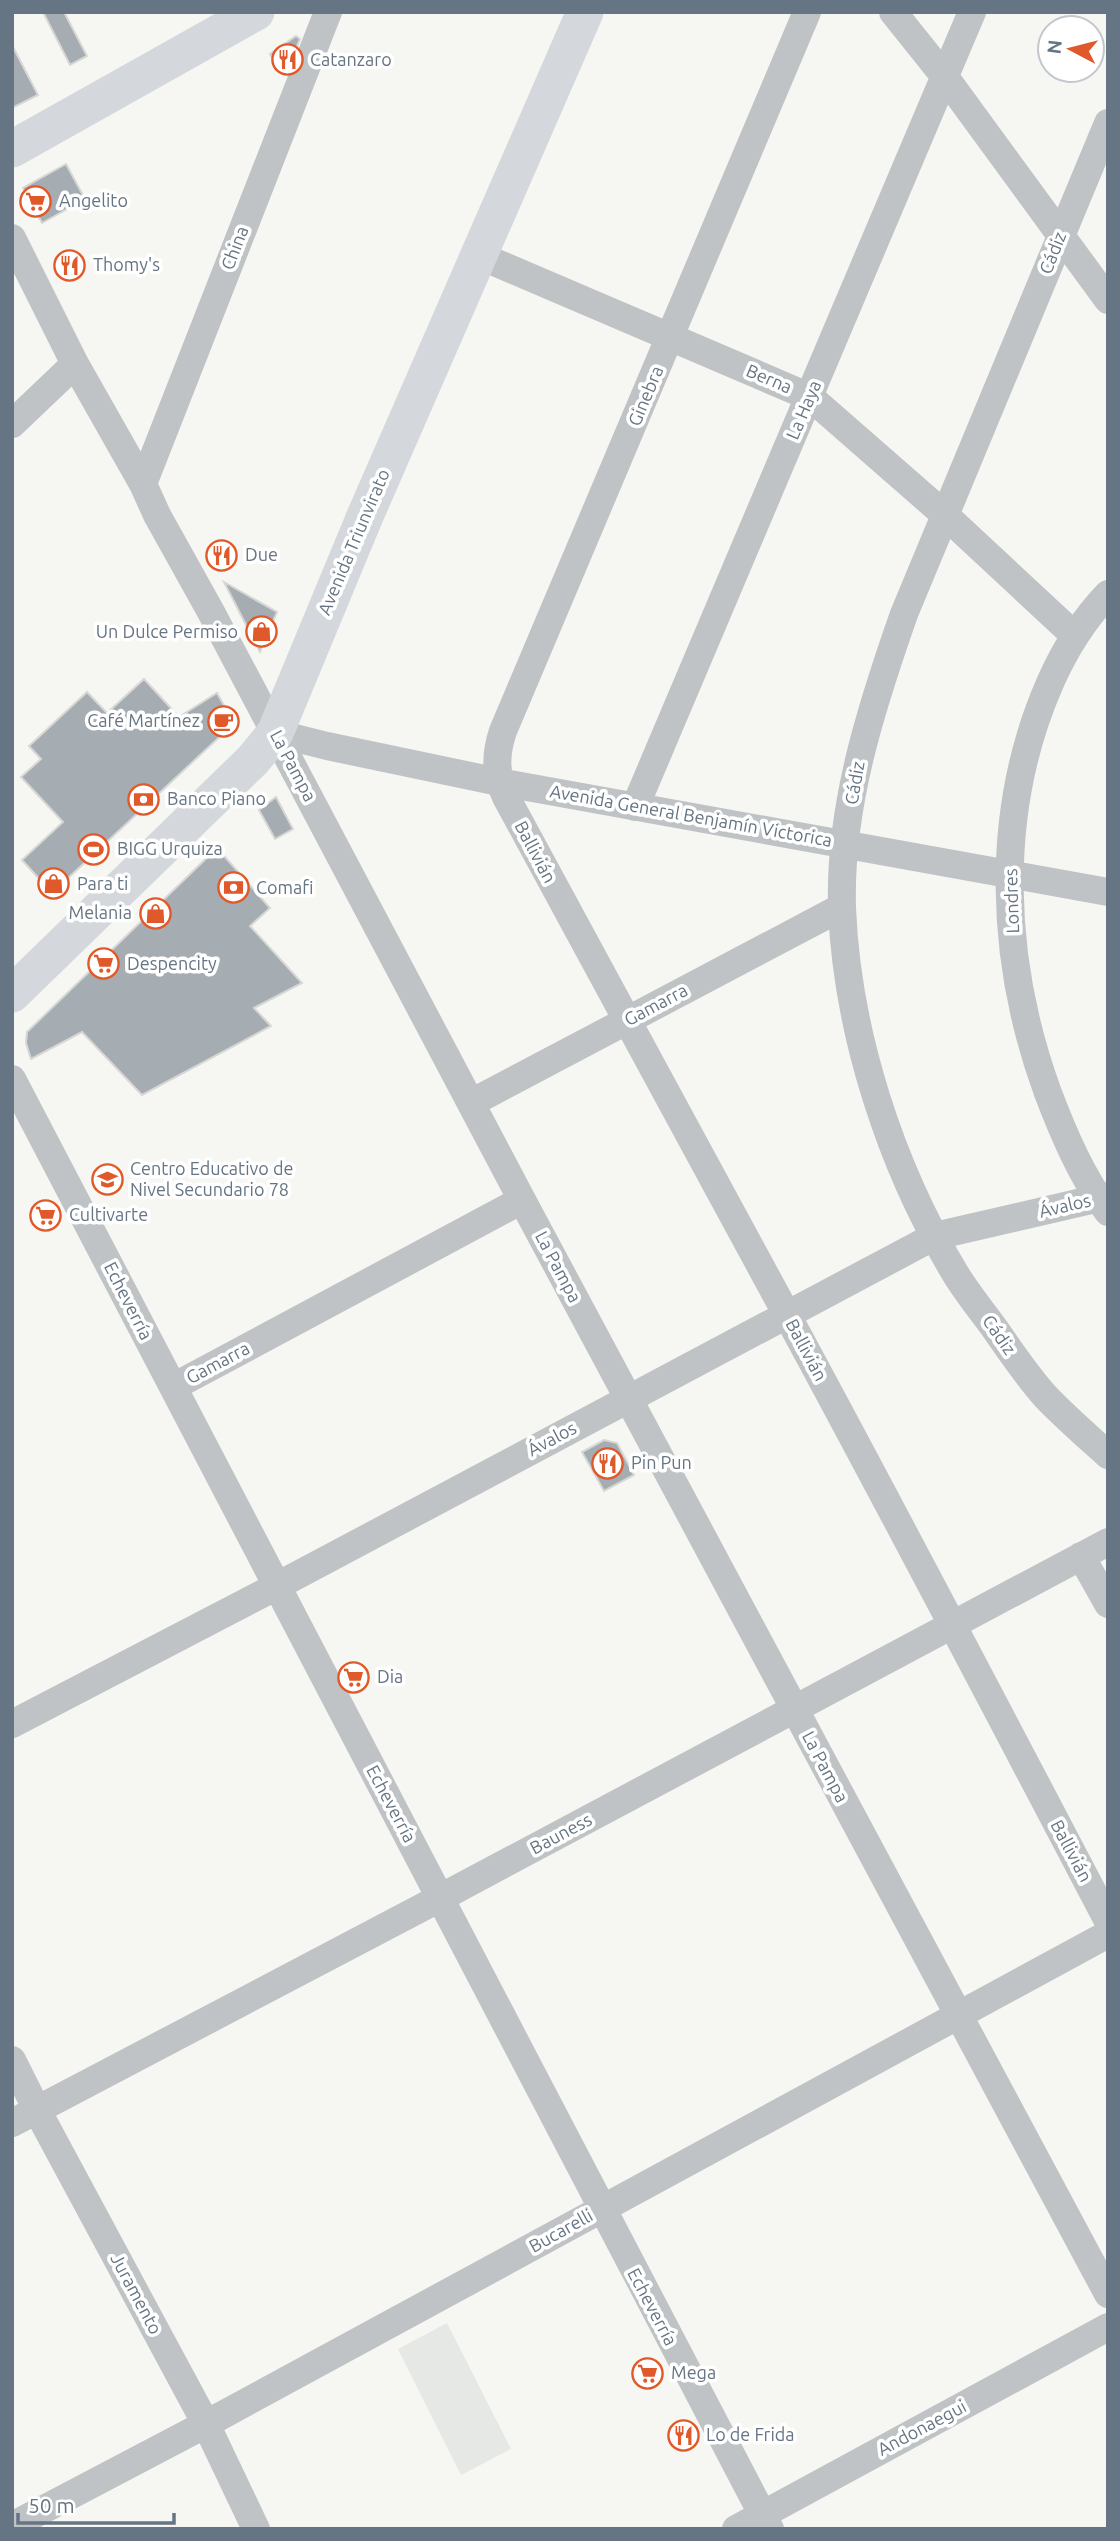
<svg xmlns="http://www.w3.org/2000/svg" width="1120" height="2541" viewBox="0 0 1120 2541" font-family="Ubuntu,sans-serif">
  <rect width="100%" height="100%" fill="#f6f6f2"/>
  <path fill="#e6e8e6" d="M447,2323L511,2449L461,2475L398,2349Z"/>
  <path fill="#a5adb3" stroke="#d7d7d5" stroke-width="2" d="M43,12H64L87,56L70,65Z
    M296,36L300,39L287,71L277,66L270,54Z
    M12,45L38,95L12,108Z
    M66,164L85,199L42,223L23,188Z
    M224,582L277,612L260,652Z
    M144,679L179,717L217,693L230,716L228,729L52,893L22,860L63,822L21,777L41,759L29,746L87,692L107,713Z
    M276,797L293,829L275,839L259,810Z
    M217,848L270,908L250,926L302,983L254,1008L271,1026L142,1095L82,1032L31,1059L26,1043L27,1032Z
    M604,1440L617,1443L634,1475L604,1491L582,1452Z"/>
  <g fill="none" stroke-linecap="round" stroke-linejoin="round">
    <path stroke="#bfc3c6" stroke-width="28" d="M807,12L503,731C495,755 495,774 506,797C598,970 693,1142 787,1315C896,1516 1002,1719 1108,1921
      M893,12L945,77L1108,300
      M1108,123L904,614C871,708 839,807 842,908C847,1033 891,1167 955,1273C967,1293 982,1311 995,1329C1011,1352 1027,1376 1046,1397C1065,1417 1087,1436 1108,1455
      M12,238L75,364L143,484L157,515L211,612L522,1200L1108,2294
      M478,255L810,397L945,515L1074,635
      M12,424L75,364
      M143,484L328,12
      M1108,594C1082,621 1065,649 1050,683C993,813 1000,962 1048,1093C1064,1135 1081,1175 1108,1212
      M275,733L327,746L499,782L1108,892
      M635,807L972,12
      M12,1079L770,2529
      M471,1103L842,907
      M173,1387L522,1200
      M1081,1556L1108,1604
      M12,1724L277,1586L935,1236L1108,1196
      M12,2060L37,2110L206,2424L256,2529
      M12,2123L440,1898L1108,1542
      M12,2526L206,2424L1108,1934
      M736,2529L1108,2327"/>
    <path stroke="#d4d8dc" stroke-width="37" d="M12,149L256,12
      M12,994L253,760L275,733L365,516L585,12"/>
  </g>
  <defs>
    <symbol id="restaurant-ring" viewBox="-11 -11 22 22"><circle r="9.5" fill="#fff" stroke="#df592a" stroke-width="1.5"/><path d="M-5-6h1v4h1v-4h1v4h1v-4h1v5L-1.5 .5V6h-2V.5L-5-1ZM5-6V6H3V1.5H1.5Q1.5-4 5-6Z" fill="#df592a"/></symbol>
    <symbol id="supermarket-ring" viewBox="-11 -11 22 22"><circle r="9.5" fill="#fff" stroke="#df592a" stroke-width="1.5"/><path d="M-6-5.5h2.5l.6 2H6L4.5 2H-2.5L-4.4-4H-6ZM-1.5 3.2a1.3 1.3 0 1 0 .1 0ZM3 3.2a1.3 1.3 0 1 0 .1 0Z" fill="#df592a"/></symbol>
    <symbol id="shop-ring" viewBox="-11 -11 22 22"><circle r="9.5" fill="#fff" stroke="#df592a" stroke-width="1.5"/><path d="M-5-2.5h2.3a2.7 3.5 0 0 1 5.4 0H5L5.5 6h-11ZM-1.5-2.5h3a1.5 2.3 0 0 0-3 0Z" fill="#df592a"/></symbol>
    <symbol id="cafe-ring" viewBox="-11 -11 22 22"><circle r="9.5" fill="#fff" stroke="#df592a" stroke-width="1.5"/><path d="M-5.5-4.5H6V0H3Q3 3.5 0 3.5H-2.5Q-5.5 3.5-5.5 0ZM3-3.2v2h1.7v-2ZM-6 4.5H4V6H-6Z" fill="#df592a"/></symbol>
    <symbol id="bank-ring" viewBox="-11 -11 22 22"><circle r="9.5" fill="#fff" stroke="#df592a" stroke-width="1.5"/><path d="M-6-4H6V4H-6ZM0-2.3a2.3 2.3 0 1 0 0 4.6a2.3 2.3 0 1 0 0-4.6Z" fill="#df592a"/></symbol>
    <symbol id="stadium-ring" viewBox="-11 -11 22 22"><circle r="9.5" fill="#fff" stroke="#df592a" stroke-width="1.5"/><path d="M0-5a6.5 5 0 1 0 0 10a6.5 5 0 1 0 0-10ZM-3.5-1.8h7v3.6h-7Z" fill="#df592a"/></symbol>
    <symbol id="school-ring" viewBox="-11 -11 22 22"><circle r="9.5" fill="#fff" stroke="#df592a" stroke-width="1.5"/><path d="M0-5L7-2L0 1L-7-2ZM-4 1L0 2.5L4 1V4Q0 6-4 4Z" fill="#df592a"/></symbol>
  </defs>
  <g fill-rule="evenodd">
    <use href="#restaurant-ring" x="270" y="42" width="35" height="35"/>
    <use href="#supermarket-ring" x="18" y="184" width="35" height="35"/>
    <use href="#restaurant-ring" x="52" y="248" width="35" height="35"/>
    <use href="#restaurant-ring" x="204" y="538" width="35" height="35"/>
    <use href="#shop-ring" x="244" y="614" width="35" height="35"/>
    <use href="#cafe-ring" x="206" y="704" width="35" height="35"/>
    <use href="#bank-ring" x="126" y="782" width="35" height="35"/>
    <use href="#stadium-ring" x="76" y="832" width="35" height="35"/>
    <use href="#shop-ring" x="36" y="866" width="35" height="35"/>
    <use href="#bank-ring" x="216" y="870" width="35" height="35"/>
    <use href="#shop-ring" x="138" y="896" width="35" height="35"/>
    <use href="#supermarket-ring" x="86" y="946" width="35" height="35"/>
    <use href="#school-ring" x="90" y="1162" width="35" height="35"/>
    <use href="#supermarket-ring" x="28" y="1198" width="35" height="35"/>
    <use href="#restaurant-ring" x="590" y="1446" width="35" height="35"/>
    <use href="#supermarket-ring" x="336" y="1660" width="35" height="35"/>
    <use href="#supermarket-ring" x="630" y="2356" width="35" height="35"/>
    <use href="#restaurant-ring" x="666" y="2418" width="35" height="35"/>
  </g>
  <g text-anchor="middle" stroke-width="7" stroke-linejoin="round" paint-order="stroke">
    <g font-size="18" fill="#667583" stroke="#fff" text-anchor="start">
      <text x="310" y="66">Catanzaro</text>
      <text x="59" y="207">Angelito</text>
      <text x="93" y="271">Thomy's</text>
      <text x="245" y="561">Due</text>
      <text x="238" y="638" text-anchor="end">Un Dulce Permiso</text>
      <text x="200" y="727" text-anchor="end">Café Martínez</text>
      <text x="167" y="805">Banco Piano</text>
      <text x="117" y="855">BIGG Urquiza</text>
      <text x="77" y="890">Para ti</text>
      <text x="256" y="894">Comafi</text>
      <text x="132" y="919" text-anchor="end">Melania</text>
      <text x="127" y="970">Despencity</text>
      <text x="130" y="1175">Centro Educativo de<tspan x="130" dy="21">Nivel Secundario 78</tspan></text>
      <text x="69" y="1221">Cultivarte</text>
      <text x="631" y="1469">Pin Pun</text>
      <text x="377" y="1683">Dia</text>
      <text x="671" y="2379">Mega</text>
      <text x="706" y="2441">Lo de Frida</text>
    </g>
    <g font-size="18" fill="#667583" stroke="#fff">
      <text transform="translate(235 248) rotate(-69)" y="6">China</text>
      <text transform="translate(1053 253) rotate(-68)" y="6">Cádiz</text>
      <text transform="translate(769 379) rotate(23)" y="6">Berna</text>
      <text transform="translate(646 396) rotate(-67)" y="6">Ginebra</text>
      <text transform="translate(804 410) rotate(-67)" y="6">La Haya</text>
      <text transform="translate(354 542) rotate(-67)" y="6">Avenida Triunvirato</text>
      <text transform="translate(293 766) rotate(62)" y="6">La Pampa</text>
      <text transform="translate(855 783) rotate(-80)" y="6">Cádiz</text>
      <text transform="translate(691 816) rotate(10)" y="6">Avenida General Benjamín Victorica</text>
      <text transform="translate(535 852) rotate(62)" y="6">Ballivián</text>
      <text transform="translate(1012 901) rotate(-92)" y="6">Londres</text>
      <text transform="translate(656 1005) rotate(-28)" y="6">Gamarra</text>
      <text transform="translate(1065 1206) rotate(-13)" y="6">Ávalos</text>
      <text transform="translate(558 1267) rotate(62)" y="6">La Pampa</text>
      <text transform="translate(128 1301) rotate(63)" y="6">Echeverría</text>
      <text transform="translate(999 1335) rotate(55)" y="6">Cádiz</text>
      <text transform="translate(806 1350) rotate(62)" y="6">Ballivián</text>
      <text transform="translate(218 1363) rotate(-28)" y="6">Gamarra</text>
      <text transform="translate(552 1439) rotate(-28)" y="6">Ávalos</text>
      <text transform="translate(825 1767) rotate(62)" y="6">La Pampa</text>
      <text transform="translate(391 1804) rotate(62)" y="6">Echeverría</text>
      <text transform="translate(561 1834) rotate(-28)" y="6">Bauness</text>
      <text transform="translate(1071 1851) rotate(62)" y="6">Ballivián</text>
      <text transform="translate(561 2231) rotate(-29)" y="6">Bucarelli</text>
      <text transform="translate(136 2294) rotate(62)" y="6">Juramento</text>
      <text transform="translate(652 2307) rotate(62)" y="6">Echeverría</text>
      <text transform="translate(922 2428) rotate(-28)" y="6">Andonaegui</text>
    </g>
  </g>
  <rect width="1120" height="2541" fill="none" stroke="#667583" stroke-width="28"/>
  <g transform="translate(1071 49) rotate(277)"><circle r="33" fill="#ffffff" stroke="#c2c8cd" stroke-width="2"/>
  <path d="M0-5L12 26L0 18L-12 26Z" fill="#df592a"/>
  <text y="-10" font-size="19" font-weight="bold" text-anchor="middle" fill="#667583">N</text>
  </g>
  <path d="M18 2513v10h156v-10" fill="none" stroke="#667583" stroke-width="3.5"/>
  <text x="28" y="2513" font-size="21" fill="#667583" stroke="#ffffff" stroke-width="5" paint-order="stroke">50 m</text>
</svg>
